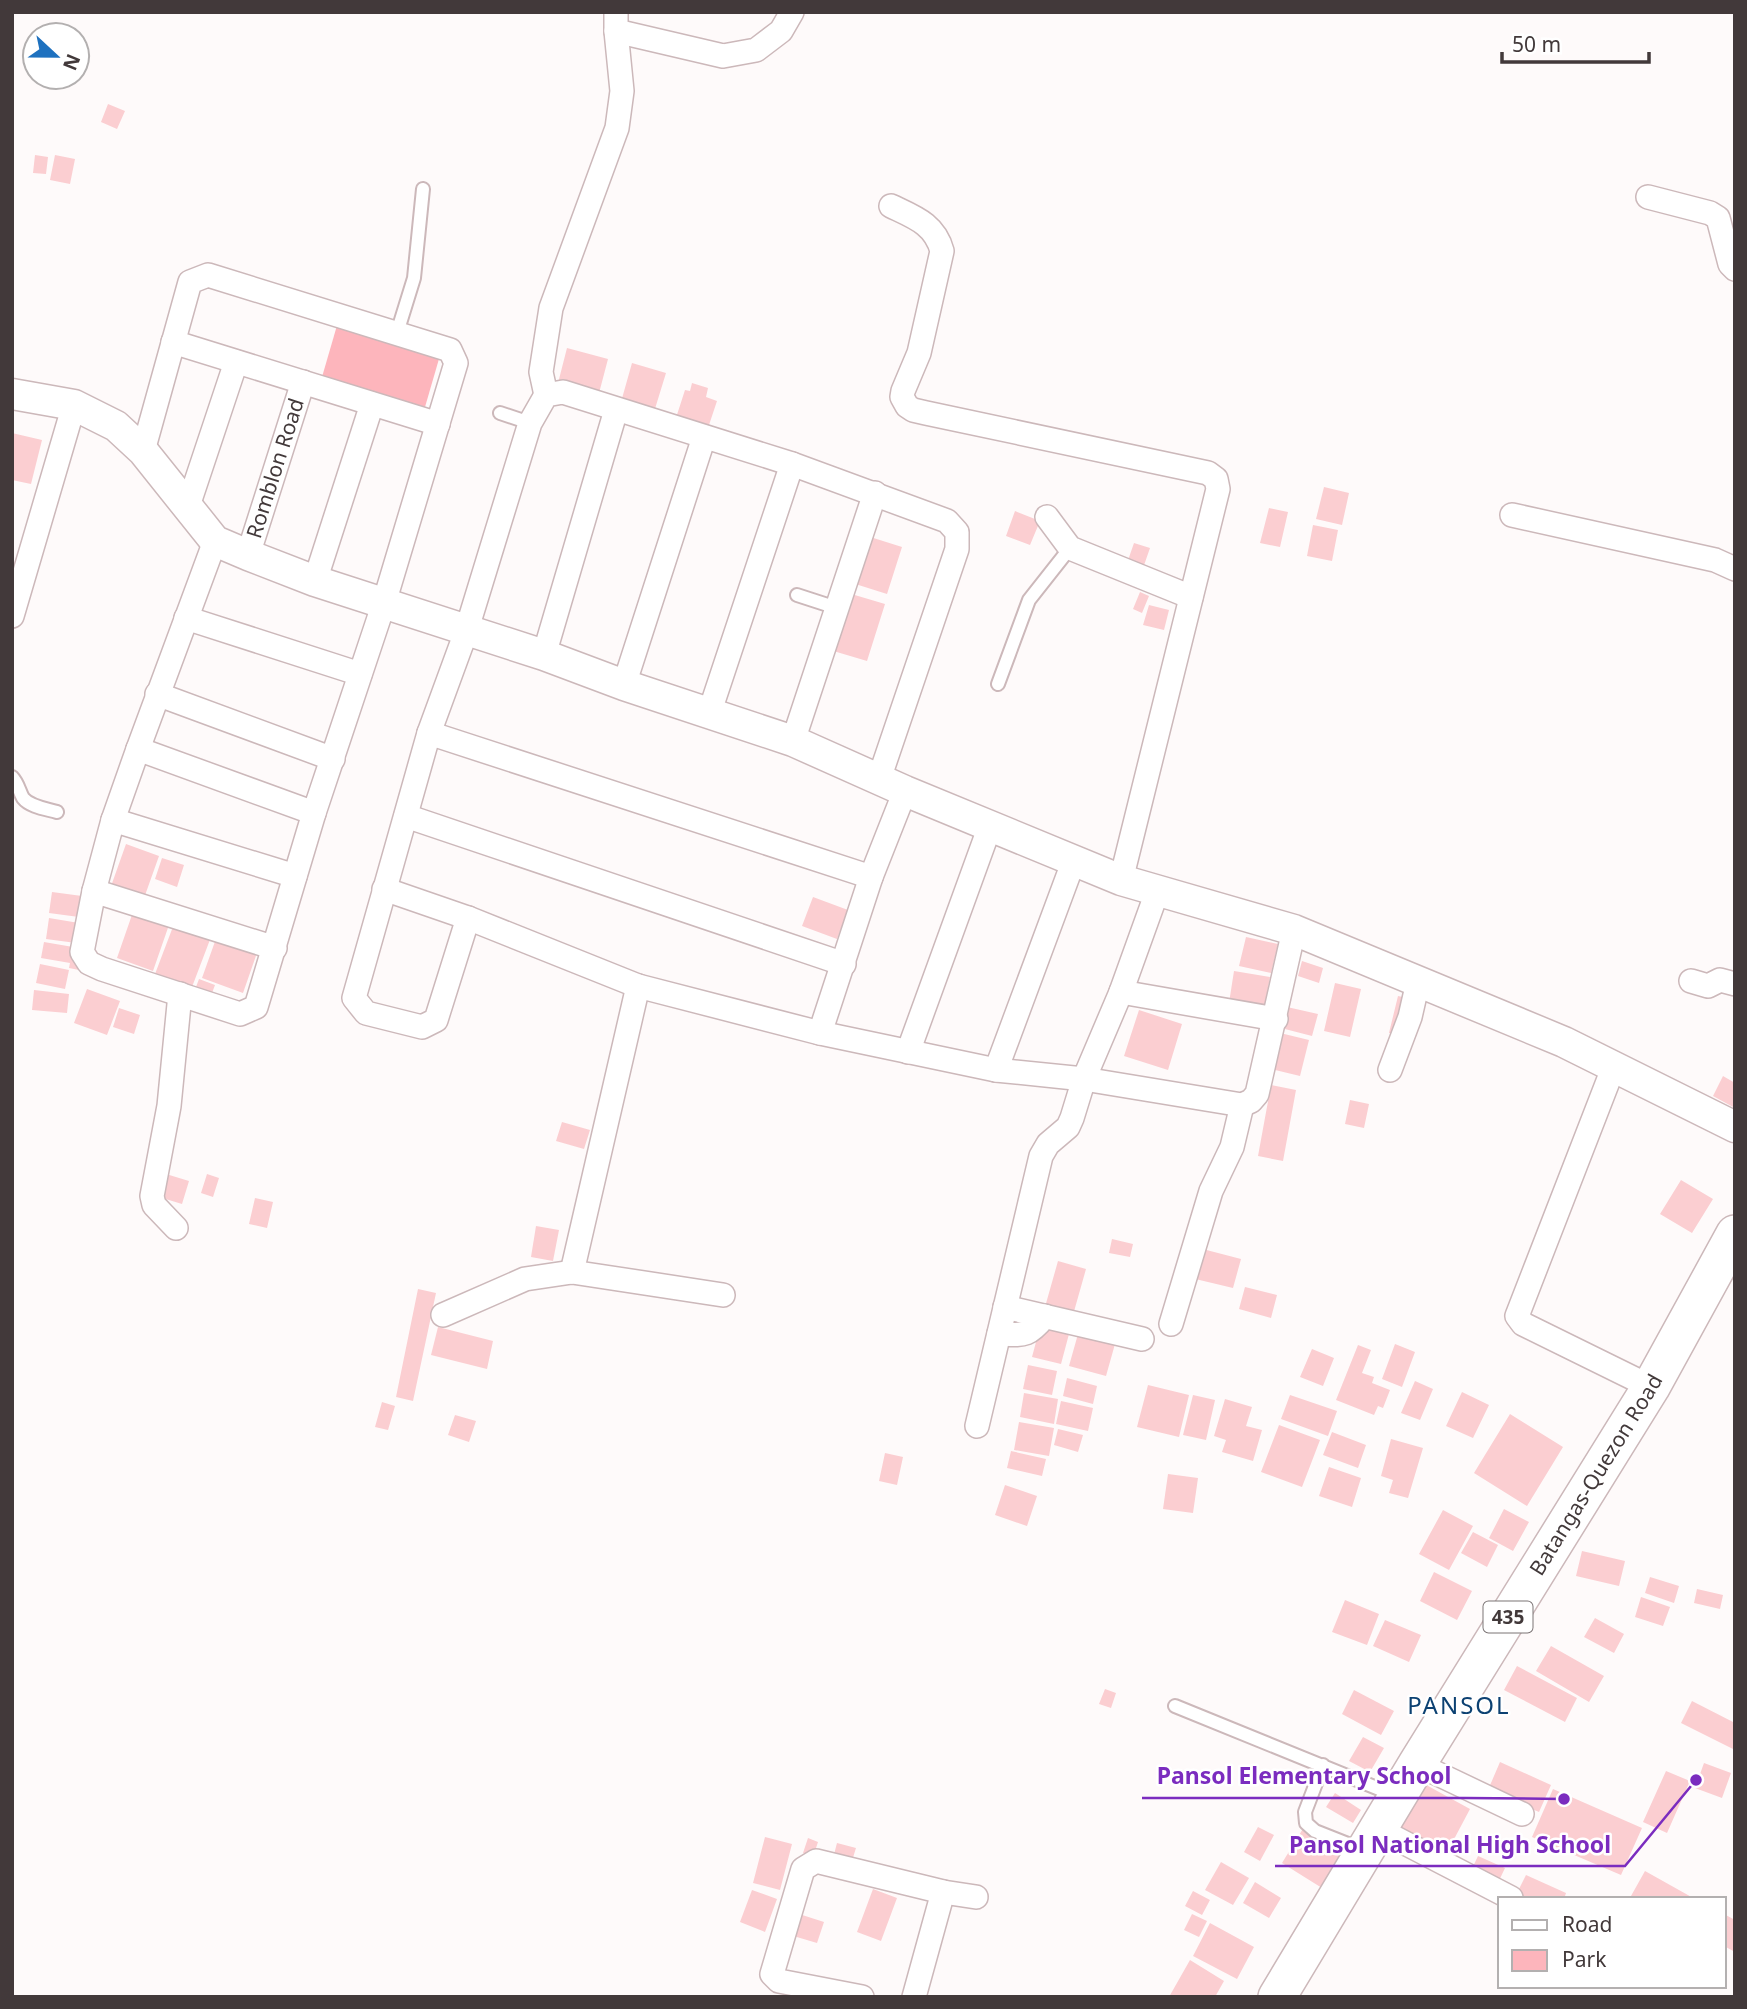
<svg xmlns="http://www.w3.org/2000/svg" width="1747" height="2009" viewBox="0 0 1747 2009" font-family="'Noto Sans',sans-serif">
  <rect width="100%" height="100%" fill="#fefafa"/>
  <path fill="#fdb5bc" d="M338,322L441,352L425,407L322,377Z"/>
  <path fill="#fbced1" d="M108,104L125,111L117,129L101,122Z
    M35,155L48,157L46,174L33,173Z
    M55,155L75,159L70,184L50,180Z
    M567,348L608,359L598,397L557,387Z
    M632,363L666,373L654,412L621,402Z
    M692,383L708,388L706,397L717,401L706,434L674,424L685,390L690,391Z
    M12,433L42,440L31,484L12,480Z
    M1324,487L1349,493L1342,525L1316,519Z
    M1269,508L1288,512L1280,547L1260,543Z
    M1015,511L1040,521L1030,545L1006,536Z
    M1313,525L1338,530L1332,561L1307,556Z
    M864,535L902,547L887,594L849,582Z
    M1134,543L1150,548L1142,571L1126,566Z
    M1140,592L1149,596L1142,613L1133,609Z
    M848,593L885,604L867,661L830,650Z
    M1149,605L1169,610L1164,630L1143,625Z
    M126,844L159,856L143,901L110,889Z
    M162,858L184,865L177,887L155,879Z
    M52,892L82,896L79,917L49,913Z
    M813,897L848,910L837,939L802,926Z
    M134,909L170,922L153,971L117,958Z
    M49,918L79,923L76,943L46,939Z
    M174,924L211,937L192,987L155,974Z
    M218,933L259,947L243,993L202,978Z
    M1246,937L1278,944L1271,973L1239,966Z
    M44,942L73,947L71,957L81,960L79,970L69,968L70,963L41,958Z
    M1302,961L1323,968L1319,983L1298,976Z
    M40,964L69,970L65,989L36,983Z
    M1234,971L1270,977L1264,1009L1229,1003Z
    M199,979L215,985L209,1001L193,995Z
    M1335,983L1361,989L1350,1037L1324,1031Z
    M87,989L120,1001L107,1035L74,1023Z
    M34,990L69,994L67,1013L32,1010Z
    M1398,996L1407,998L1399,1035L1389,1033Z
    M1287,1007L1318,1014L1312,1036L1281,1028Z
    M119,1008L140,1015L134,1034L113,1027Z
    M1139,1010L1182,1024L1168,1070L1124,1056Z
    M1276,1032L1309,1040L1300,1076L1267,1068Z
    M1723,1076L1735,1083V1108L1713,1096Z
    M1271,1085L1296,1090L1283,1161L1258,1156Z
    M1350,1100L1369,1104L1364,1128L1345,1124Z
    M562,1122L590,1130L584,1149L556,1141Z
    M166,1174L189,1181L182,1204L159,1197Z
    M207,1174L219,1178L213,1197L201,1193Z
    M1681,1180L1713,1199L1692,1233L1660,1214Z
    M255,1198L273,1202L267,1228L249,1224Z
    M536,1226L559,1230L553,1261L531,1257Z
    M1112,1239L1133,1244L1130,1257L1109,1253Z
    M1195,1247L1241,1259L1233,1288L1187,1277Z
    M1058,1261L1086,1269L1073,1315L1045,1307Z
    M1245,1287L1277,1295L1271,1318L1239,1309Z
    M418,1289L436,1293L413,1401L396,1397Z
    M438,1327L493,1341L487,1369L431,1355Z
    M1040,1327L1069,1334L1061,1364L1032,1357Z
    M1078,1334L1115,1344L1106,1376L1069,1366Z
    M1395,1344L1415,1352L1402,1387L1382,1379Z
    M1358,1345L1371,1350L1362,1373L1374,1377L1372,1383L1390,1390L1383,1408L1378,1406L1374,1415L1336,1400Z
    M1312,1349L1334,1358L1323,1386L1300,1377Z
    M1028,1365L1057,1371L1052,1395L1023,1389Z
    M1067,1378L1097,1386L1093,1404L1063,1396Z
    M1415,1381L1433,1389L1420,1420L1401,1413Z
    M1148,1385L1189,1395L1179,1437L1137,1427Z
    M1462,1392L1489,1405L1473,1438L1446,1426Z
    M1024,1393L1058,1399L1054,1424L1020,1417Z
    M1193,1395L1215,1400L1206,1440L1183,1435Z
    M1290,1395L1337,1411L1328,1436L1281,1419Z
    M1225,1399L1252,1407L1246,1426L1262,1430L1253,1461L1222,1452L1226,1440L1214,1436Z
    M1061,1401L1093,1408L1088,1431L1056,1424Z
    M382,1402L395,1406L388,1430L375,1427Z
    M1510,1414L1563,1447L1527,1506L1474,1473Z
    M455,1415L476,1421L469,1442L448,1435Z
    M1019,1422L1054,1428L1049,1456L1014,1450Z
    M1279,1425L1320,1440L1302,1487L1261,1472Z
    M1058,1429L1083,1435L1078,1452L1054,1445Z
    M1332,1432L1366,1445L1358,1468L1323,1455Z
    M1391,1439L1423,1448L1408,1498L1389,1493L1393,1480L1381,1476Z
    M1011,1451L1046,1459L1042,1476L1007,1468Z
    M885,1453L903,1457L897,1485L879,1481Z
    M1329,1467L1361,1478L1352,1507L1319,1496Z
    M1168,1474L1198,1478L1193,1513L1163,1509Z
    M1005,1485L1037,1496L1027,1526L995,1515Z
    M1504,1509L1529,1522L1513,1551L1489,1538Z
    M1443,1510L1473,1526L1449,1570L1419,1554Z
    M1473,1532L1498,1545L1487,1567L1461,1553Z
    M1582,1551L1625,1561L1619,1586L1576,1576Z
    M1434,1572L1472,1591L1457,1620L1420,1601Z
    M1650,1577L1679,1586L1674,1603L1645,1593Z
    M1697,1589L1723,1595L1720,1609L1694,1603Z
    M1641,1597L1670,1607L1663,1626L1635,1617Z
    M1345,1600L1379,1614L1367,1645L1332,1632Z
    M1595,1618L1624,1634L1614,1653L1584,1637Z
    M1385,1620L1421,1635L1409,1662L1373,1646Z
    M1551,1646L1604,1676L1589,1702L1536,1671Z
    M1517,1666L1577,1698L1565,1722L1504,1690Z
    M1105,1689L1116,1693L1111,1708L1099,1704Z
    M1354,1690L1394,1711L1381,1735L1342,1714Z
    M1692,1701L1735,1723V1750L1681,1723Z
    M1363,1737L1384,1748L1370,1772L1349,1761Z
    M1500,1762L1551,1785L1539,1812L1488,1790Z
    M1704,1763L1731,1773L1722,1798L1695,1788Z
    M1666,1771L1690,1781L1667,1833L1643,1822Z
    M1419,1781L1470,1809L1443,1860L1392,1832Z
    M1553,1789L1642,1828L1621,1875L1532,1837Z
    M1335,1793L1361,1810L1353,1823L1326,1807Z
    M1258,1827L1274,1835L1260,1861L1244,1852Z
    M1304,1827L1345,1852L1322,1888L1282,1863Z
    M765,1837L792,1844L780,1890L753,1883Z
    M808,1838L818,1842L813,1857L803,1853Z
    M837,1843L856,1848L850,1867L832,1862Z
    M1478,1856L1505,1868L1496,1887L1469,1875Z
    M1221,1862L1249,1878L1233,1905L1205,1890Z
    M1645,1871L1695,1899H1637L1631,1896Z
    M1526,1875L1566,1893L1564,1899H1514Z
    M1255,1882L1281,1898L1269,1918L1243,1903Z
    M873,1889L897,1898L881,1941L857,1932Z
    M752,1890L777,1899L765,1932L740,1922Z
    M1193,1891L1210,1900L1202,1915L1185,1906Z
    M796,1913L824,1922L817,1943L790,1935Z
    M1192,1914L1207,1921L1199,1937L1184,1930Z
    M1724,1914L1735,1920V1952L1724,1946Z
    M1210,1923L1254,1947L1237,1979L1193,1956Z
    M1190,1960L1224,1981L1215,1997H1169Z"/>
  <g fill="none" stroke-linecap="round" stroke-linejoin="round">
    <defs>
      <path id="service" d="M397,333L414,278L423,189
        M500,413L530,423
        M797,595L837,608
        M998,684L1029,600L1070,548
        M12,777C18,783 19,791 23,798C30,807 47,809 57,812
        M1175,1706L1394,1795
        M1323,1765L1305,1812L1306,1823L1315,1831L1363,1850"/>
      <g id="minor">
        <path d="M616,31L723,56L756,50L781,31L792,12"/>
        <path d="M1648,197L1710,213L1718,218L1730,264L1735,269"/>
        <path d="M891,206C914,217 935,224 942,251L919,353L903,391L902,397L907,406L913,410L926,413L1208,473L1216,479L1218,489L1121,880"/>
        <path d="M173,342L438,424"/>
        <path d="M546,395L541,372L551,308L617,128L622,91L616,31V12"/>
        <path d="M143,451L190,282L208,275L450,350L456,363L384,603L314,813L256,1007L240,1014L102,969L89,963L82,952L94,891L113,820L138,749L215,541"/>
        <path d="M188,506L236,362"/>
        <path d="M1512,515L1715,560L1735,569"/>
        <path d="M1047,517L1070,548L1191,597"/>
        <path id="s1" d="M248,555L303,382"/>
        <path d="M315,581L372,404"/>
        <path d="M12,616L74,405"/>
        <path d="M186,618L360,674"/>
        <path d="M544,655L616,410"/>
        <path d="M624,685L704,437"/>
        <path d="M157,694L333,759"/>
        <path d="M709,714L792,464"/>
        <path d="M429,733L871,877"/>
        <path d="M793,741L875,493"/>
        <path d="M138,749L314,813"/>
        <path d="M406,816L844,964"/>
        <path d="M113,820L295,876"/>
        <path d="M384,889L468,918L638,986L820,1033L996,1070L1084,1079L1242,1105L1251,1101L1257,1094L1294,930"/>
        <path d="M94,891L275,948"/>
        <path d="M468,918L436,1020L422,1027L366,1013L354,998L429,733L466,632L530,423L546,395L563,392L792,464L947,521L957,532V549L879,779"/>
        <path d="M1691,981L1708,986L1720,980L1735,984"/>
        <path d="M1121,992L1276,1019"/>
        <path d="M820,1033L871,877L905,791"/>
        <path d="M908,1052L990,826"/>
        <path d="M1614,1066L1517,1316L1523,1324L1651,1387"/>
        <path d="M996,1070L1074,860"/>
        <path d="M1390,1070L1410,1017L1418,982"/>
        <path d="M176,1228L154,1205L152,1196L169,1106L180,994"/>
        <path d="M572,1272L638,986"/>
        <path d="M1005,1307L1142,1339"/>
        <path d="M443,1315L525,1279L572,1272L723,1295"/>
        <path d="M1171,1324L1211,1191L1232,1147L1242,1105"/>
        <path d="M999,1334C1024,1335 1028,1337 1045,1316"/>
        <path d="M977,1426L1041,1156L1048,1144L1068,1127L1072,1118L1084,1079L1121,992L1157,892"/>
        <path d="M1417,1764L1522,1814"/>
        <path d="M1378,1829L1511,1898"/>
        <path d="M943,1892L976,1897"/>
        <path d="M862,1997L779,1981L772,1974L803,1869L816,1861L943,1892L914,1997"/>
      </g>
      <path id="tertiary" d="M12,394L74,405L116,426L143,451L215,541L248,555L315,581L544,655L624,685L793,741L905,791L1121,880L1294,930L1564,1042L1735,1127"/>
      <g id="primary">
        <path id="s2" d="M1277,1997L1417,1764L1651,1387L1735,1234"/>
      </g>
    </defs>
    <use href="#service" stroke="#ccb8ba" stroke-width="16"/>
    <use href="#minor" stroke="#ccb8ba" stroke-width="26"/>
    <use href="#tertiary" stroke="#ccb8ba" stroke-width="33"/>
    <use href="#primary" stroke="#ccb8ba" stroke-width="40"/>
    <use href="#service" stroke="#fff" stroke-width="12"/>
    <use href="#minor" stroke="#fff" stroke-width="23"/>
    <use href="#tertiary" stroke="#fff" stroke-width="30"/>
    <use href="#primary" stroke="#fff" stroke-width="37"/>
  </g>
  <g text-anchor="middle" stroke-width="5" stroke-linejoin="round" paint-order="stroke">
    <rect fill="#fff" stroke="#7b7475" stroke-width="2" x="1483.5" y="1601.5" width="49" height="31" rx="5"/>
    <g font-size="19" font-weight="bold" fill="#42393a">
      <text x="1508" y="1624">435</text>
    </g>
    <g font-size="21" fill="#42393a" stroke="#fff">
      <text dy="7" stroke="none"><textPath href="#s1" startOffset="91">Romblon Road</textPath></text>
      <text dy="7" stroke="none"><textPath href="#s2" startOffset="612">Batangas-Quezon Road</textPath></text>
    </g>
    <g font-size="24" letter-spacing="2" fill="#0c4172" stroke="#fff">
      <text x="1459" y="1714">PANSOL</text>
    </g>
  </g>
  <path fill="none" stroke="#7b2cbf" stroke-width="2.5" d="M1564 1799L1465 1798H1142M1696 1780L1625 1866H1275"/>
  <g fill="#7b2cbf" stroke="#fff" stroke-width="2.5">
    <circle cx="1564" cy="1799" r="7"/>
    <circle cx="1696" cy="1780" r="7"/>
  </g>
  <g font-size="23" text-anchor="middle" font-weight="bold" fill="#7b2cbf" stroke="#fff" stroke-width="5" stroke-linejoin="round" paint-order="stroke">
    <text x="1304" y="1784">Pansol Elementary School</text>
    <text x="1450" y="1853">Pansol National High School</text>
  </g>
  <rect width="1747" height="2009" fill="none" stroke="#42393a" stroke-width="28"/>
  <rect x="1498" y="1897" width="228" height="91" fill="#ffffff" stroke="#b3b0b0" stroke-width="2"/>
  <rect x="1512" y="1920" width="35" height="10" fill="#ffffff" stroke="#b3b0b0" stroke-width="2"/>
  <text x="1562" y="1932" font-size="21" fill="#42393a">Road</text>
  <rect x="1512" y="1950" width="35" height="21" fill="#fdb5bc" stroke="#b3b0b0" stroke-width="2"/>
  <text x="1562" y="1967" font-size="21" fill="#42393a">Park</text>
  <g transform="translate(56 56) rotate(112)"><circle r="33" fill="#ffffff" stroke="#b3b0b0" stroke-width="2"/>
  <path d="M0-5L12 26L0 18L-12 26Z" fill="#1e71bf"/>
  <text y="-10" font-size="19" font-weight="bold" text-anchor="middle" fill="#42393a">N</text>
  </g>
  <path d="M1502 52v10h147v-10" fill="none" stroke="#42393a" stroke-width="3.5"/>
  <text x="1512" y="52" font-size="21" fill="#42393a" stroke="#ffffff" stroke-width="5" paint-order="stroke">50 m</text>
</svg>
